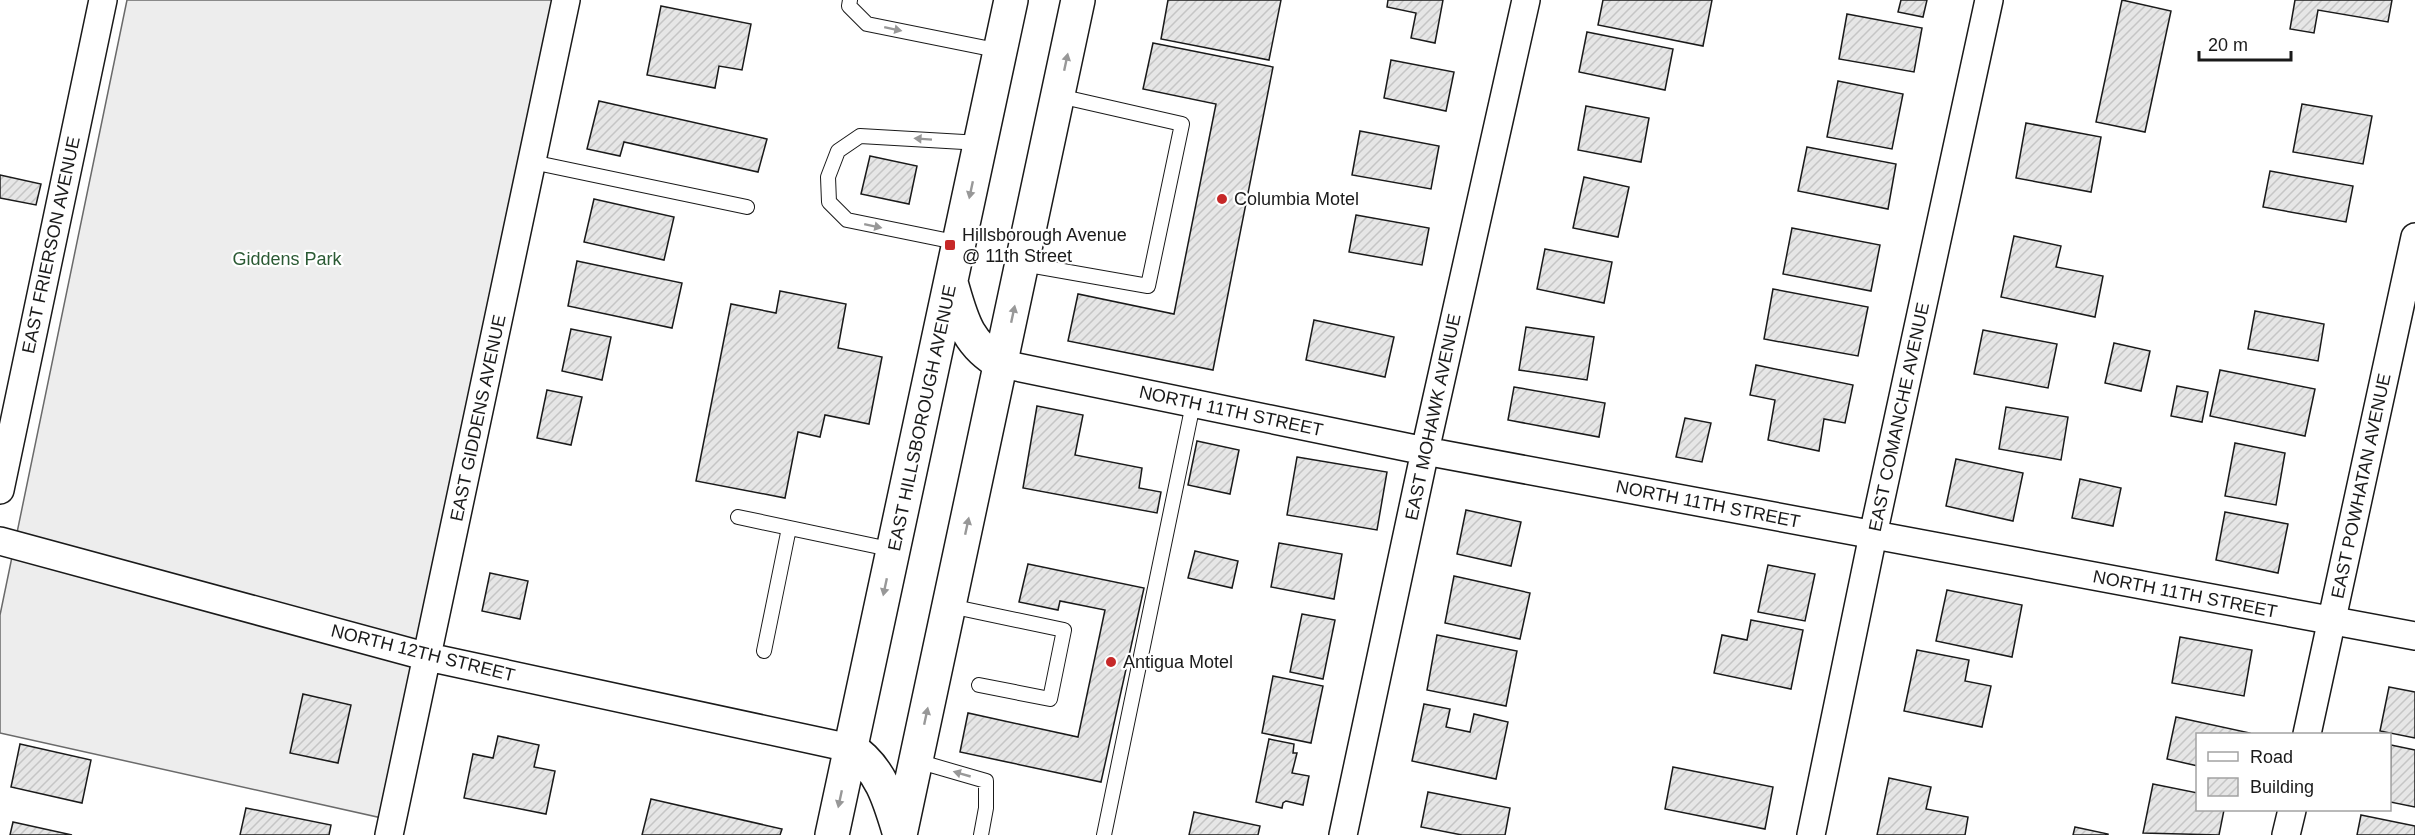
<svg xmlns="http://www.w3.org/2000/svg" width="2415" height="835" viewBox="0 0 2415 835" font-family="Arial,sans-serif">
  <defs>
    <pattern id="building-hatch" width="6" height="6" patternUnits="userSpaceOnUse" patternTransform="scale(1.5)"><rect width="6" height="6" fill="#e6e6e6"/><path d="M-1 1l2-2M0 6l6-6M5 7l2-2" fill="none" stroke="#c5c5c5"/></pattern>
  </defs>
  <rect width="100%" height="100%" fill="#fff"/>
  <path fill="#ededed" stroke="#6a6a6a" stroke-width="1.5" d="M127,0H554L382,818L0,733V615Z"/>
  <path fill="url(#building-hatch)" stroke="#1a1a1a" stroke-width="1.5" d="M1168,0H1281L1269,60L1161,39Z
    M1388,0H1443L1435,43L1411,38L1416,13L1387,7Z
    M1603,0H1712L1703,46L1598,25Z
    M1901,0H1927L1923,17L1898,12Z
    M2122,0L2171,11L2145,132L2096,122Z
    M2295,0H2392L2388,22L2318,10L2314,33L2290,29Z
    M661,6L751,24L742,70L719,66L715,88L647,75Z
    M1847,14L1922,28L1914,72L1839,59Z
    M1587,32L1673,49L1665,90L1579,72Z
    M1153,43L1273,67L1213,370L1068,341L1078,294L1174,314L1216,104L1143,89Z
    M1391,60L1454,72L1446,111L1384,98Z
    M1838,81L1903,94L1892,149L1827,137Z
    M599,101L767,139L758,172L624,142L620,156L587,149Z
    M2302,104L2372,116L2363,164L2293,152Z
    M1586,106L1649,118L1641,162L1578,150Z
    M2026,123L2101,137L2091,192L2016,178Z
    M1360,131L1439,146L1431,189L1352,175Z
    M1807,147L1896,164L1888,209L1798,191Z
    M870,156L917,166L909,204L861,194Z
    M2270,171L2353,186L2346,222L2263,207Z
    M0,175L41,184L36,205L0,198Z
    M1584,177L1629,187L1618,237L1573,228Z
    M594,199L674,217L664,260L584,242Z
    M1356,215L1429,228L1422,265L1349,252Z
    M1792,228L1880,245L1871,291L1783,274Z
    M2014,236L2061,246L2056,267L2103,276L2095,317L2001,297Z
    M1545,249L1612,262L1604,303L1537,289Z
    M577,261L682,283L672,328L568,306Z
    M1773,289L1868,307L1858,356L1764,339Z
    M780,291L846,304L838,348L882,357L869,424L825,415L820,437L798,432L785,498L696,481L731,304L776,313Z
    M2255,311L2324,324L2318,361L2248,349Z
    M1314,320L1394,337L1385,377L1306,360Z
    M1526,327L1594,337L1587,380L1519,370Z
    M571,329L611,337L602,380L562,371Z
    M1983,330L2057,344L2048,388L1974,374Z
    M2114,343L2150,351L2141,391L2105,383Z
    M1756,365L1853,385L1845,423L1824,419L1819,451L1768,440L1775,400L1750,395Z
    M2220,370L2315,389L2305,436L2210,416Z
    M2177,386L2208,392L2202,422L2171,416Z
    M1514,387L1605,403L1599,437L1508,420Z
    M547,390L582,397L571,445L537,438Z
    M1037,406L1083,415L1075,455L1142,468L1139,488L1161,492L1157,513L1023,488Z
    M2006,407L2068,417L2061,460L1999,449Z
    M1685,418L1711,423L1702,462L1676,457Z
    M1197,441L1239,450L1230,494L1188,485Z
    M2235,443L2285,453L2276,505L2225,496Z
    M1297,457L1387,472L1377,530L1287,515Z
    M1956,459L2023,473L2013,521L1946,506Z
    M2080,479L2121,488L2113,526L2072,518Z
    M1466,510L1521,522L1511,566L1457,554Z
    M2225,512L2288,524L2278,573L2216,560Z
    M1279,543L1342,554L1334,599L1271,587Z
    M1195,551L1238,561L1232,588L1188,578Z
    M1028,564L1144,588L1101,782L960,752L968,713L1078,737L1105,610L1060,601L1058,610L1019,602Z
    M1768,565L1815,574L1805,621L1758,612Z
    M490,573L528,581L520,619L482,611Z
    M1454,576L1530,593L1520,639L1445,623Z
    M1947,590L2022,605L2012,657L1936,641Z
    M1302,614L1335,620L1323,679L1290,672Z
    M1751,620L1803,630L1791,689L1714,673L1722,635L1747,640Z
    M1437,635L1517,651L1506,706L1427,690Z
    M2180,637L2252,650L2244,696L2172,683Z
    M1917,650L1969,660L1965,681L1991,686L1982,727L1904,711Z
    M1273,676L1323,686L1311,743L1262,733Z
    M2389,687L2415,692V738L2380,731Z
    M303,694L351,705L338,763L290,753Z
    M1424,704L1450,709L1446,727L1470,732L1474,714L1508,722L1496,779L1412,761Z
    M2176,717L2250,733V734H2198V766L2167,759Z
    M498,736L539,745L534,767L555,771L546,814L464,798L473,754L493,758Z
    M1269,739L1294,744L1293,753H1297L1292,773L1309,776L1303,805L1286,801L1283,803L1282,808L1256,802Z
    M20,744L91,760L82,803L11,787Z
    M2391,745L2415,750V807L2390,802Z
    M1673,767L1773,787L1765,829L1665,809Z
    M1889,778L1931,787L1926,809L1968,817L1965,835H1877Z
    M2153,784L2198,793V810H2224L2219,835L2143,833Z
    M1428,792L1510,808L1505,835H1462L1421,827Z
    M651,799L782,829L780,835H642Z
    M246,808L331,825L329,835H240Z
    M1194,812L1260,826L1258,835H1189Z
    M2361,815L2415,826V835H2357Z
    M13,822L72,835H10Z
    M2075,827L2108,834V835H2073Z"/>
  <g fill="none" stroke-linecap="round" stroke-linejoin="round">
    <defs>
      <path id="service" d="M850,0L849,6L867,24L1001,51
        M532,162L747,207
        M960,243L847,220L829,202L828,177L838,151L860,136L981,143
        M1023,264L1148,286L1182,124L1059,96
        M738,517L894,550
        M950,606L1064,630L1050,699L979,685
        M764,651L789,528
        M917,761L986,781V808L981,835
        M1104,835L1193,404"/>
      <path id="minor" d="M1002,364L1425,451L2415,636
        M0,490L103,0
        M0,541L428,657L850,748
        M2307,734L2415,237
        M389,835L566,0
        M1343,835L1425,451L1526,0
        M1811,835L1873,535L1989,0
        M2286,835L2292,810"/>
      <path id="primary" d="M952,286C962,321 968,345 1002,364
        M850,748C881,768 890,801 900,835
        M832,835L1011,0
        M900,835L1078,0"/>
    </defs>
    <use href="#service" stroke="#1a1a1a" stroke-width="16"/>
    <use href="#minor" stroke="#1a1a1a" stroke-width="30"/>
    <use href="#primary" stroke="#1a1a1a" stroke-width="36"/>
    <use href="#service" stroke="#fff" stroke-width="14"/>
    <use href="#minor" stroke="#fff" stroke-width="27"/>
    <use href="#primary" stroke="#fff" stroke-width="33"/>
  </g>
  <defs><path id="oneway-solid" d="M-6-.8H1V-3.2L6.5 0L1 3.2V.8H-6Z" transform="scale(1.5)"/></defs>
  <g fill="#989898">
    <use href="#oneway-solid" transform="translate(893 29) rotate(12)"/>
    <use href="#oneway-solid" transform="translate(1066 62) rotate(-78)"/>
    <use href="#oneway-solid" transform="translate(923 139) rotate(-176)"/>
    <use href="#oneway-solid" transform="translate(971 190) rotate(102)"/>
    <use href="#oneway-solid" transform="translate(873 226) rotate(12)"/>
    <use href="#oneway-solid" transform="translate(1013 314) rotate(-78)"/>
    <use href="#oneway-solid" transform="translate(967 526) rotate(-78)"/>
    <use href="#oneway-solid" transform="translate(885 587) rotate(102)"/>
    <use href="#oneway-solid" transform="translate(926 716) rotate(-78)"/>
    <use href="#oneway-solid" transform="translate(962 774) rotate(-164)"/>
    <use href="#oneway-solid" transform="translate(840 799) rotate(102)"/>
  </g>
  <g fill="#c62828" stroke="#fff" stroke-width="2">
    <circle cx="1222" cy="199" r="6"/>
    <rect x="944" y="239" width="12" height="12" rx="3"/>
    <circle cx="1111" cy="662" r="6"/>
  </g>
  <g text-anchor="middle" stroke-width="4.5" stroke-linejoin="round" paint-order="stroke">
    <g font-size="18" fill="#1a1a1a" stroke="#fff" text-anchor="start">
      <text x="1234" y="205">Columbia Motel</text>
      <text x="962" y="241">Hillsborough Avenue<tspan x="962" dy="21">@ 11th Street</tspan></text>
      <text x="1123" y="668">Antigua Motel</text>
    </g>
    <g font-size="18" fill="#1a1a1a" stroke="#fff">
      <text transform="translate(51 245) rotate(-78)" y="6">EAST FRIERSON AVENUE</text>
      <text transform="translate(1231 411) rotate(12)" y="6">NORTH 11TH STREET</text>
      <text transform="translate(1433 417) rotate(-78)" y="6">EAST MOHAWK AVENUE</text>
      <text transform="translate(1899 417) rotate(-78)" y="6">EAST COMANCHE AVENUE</text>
      <text transform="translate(478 418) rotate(-78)" y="6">EAST GIDDENS AVENUE</text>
      <text transform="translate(922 418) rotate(-78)" y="6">EAST HILLSBOROUGH AVENUE</text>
      <text transform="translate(2361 486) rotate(-78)" y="6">EAST POWHATAN AVENUE</text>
      <text transform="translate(1708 504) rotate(11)" y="6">NORTH 11TH STREET</text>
      <text transform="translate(2185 594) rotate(11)" y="6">NORTH 11TH STREET</text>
      <text transform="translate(423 653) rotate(14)" y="6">NORTH 12TH STREET</text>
    </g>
    <g font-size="18" fill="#2b5a34" stroke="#fff">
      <text x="287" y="265">Giddens Park</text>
    </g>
  </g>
  <rect x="2196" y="733" width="195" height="78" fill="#ffffff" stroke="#a3a3a3" stroke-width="1.5"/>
  <rect x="2208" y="752" width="30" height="9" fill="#ffffff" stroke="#a3a3a3" stroke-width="1.5"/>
  <text x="2250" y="763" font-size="18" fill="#1a1a1a">Road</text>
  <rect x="2208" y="778" width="30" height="18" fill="url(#building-hatch)" stroke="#a3a3a3" stroke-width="1.5"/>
  <text x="2250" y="793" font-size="18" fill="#1a1a1a">Building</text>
  <path d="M2199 51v9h92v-9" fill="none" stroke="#1a1a1a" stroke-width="3"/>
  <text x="2208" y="51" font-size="18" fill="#1a1a1a" stroke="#ffffff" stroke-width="4.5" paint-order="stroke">20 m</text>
</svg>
